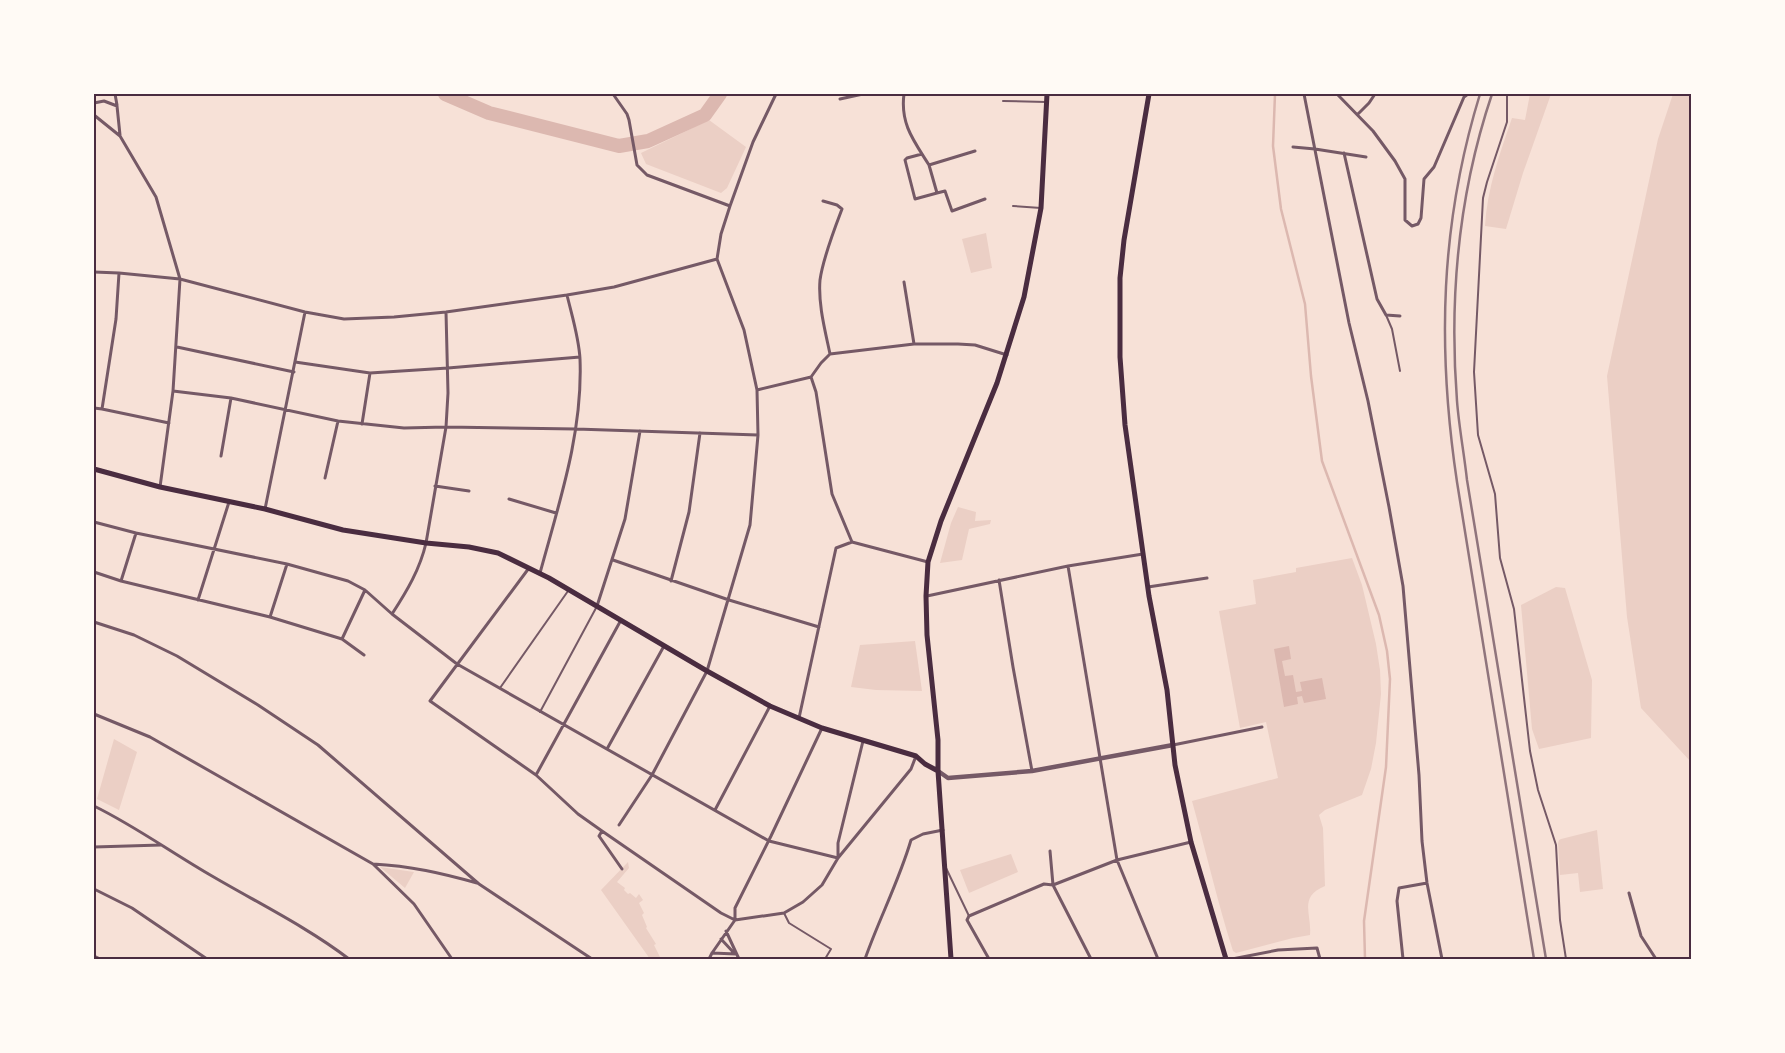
<svg xmlns="http://www.w3.org/2000/svg" width="1785" height="1053" viewBox="0 0 1785 1053" font-family="'Varela Round',sans-serif">
  <rect width="100%" height="100%" fill="#f7e1d7"/>
  <path fill="#ebcfc5" d="M1530,94H1551L1523,173L1506,229L1485,226C1487,189 1500,153 1512,118L1525,120Z
    M1673,94H1691V762L1641,708L1627,617L1607,376L1658,139Z
    M709,120L746,147L727,188L721,193L646,164L641,153Z
    M986,233L992,268L971,273L962,239Z
    M958,507L976,512L975,521L991,520L990,524L969,529L962,560L940,563L951,523Z
    M1352,558L1362,585L1376,644L1380,670L1381,694L1376,743L1371,769L1362,795L1325,810L1319,815L1323,828L1325,886C1298,897 1312,914 1310,935L1293,938L1236,953L1233,951C1217,901 1206,851 1192,801L1278,778L1266,722L1240,728L1219,611L1256,604L1253,580L1296,572V568Z
    M1556,587L1565,588L1592,680L1591,738L1539,749L1532,729L1521,605Z
    M915,641L922,691L876,690L851,687L860,645Z
    M114,739L137,752L119,810L97,799Z
    M1597,830L1603,889L1580,892L1578,873L1560,875L1558,843L1559,840L1561,839Z
    M1011,854L1018,872L969,893L960,870Z
    M628,862L629,868L617,882L625,888L624,890L628,894L630,893L636,898L639,894L643,900L639,903L644,913L642,915L647,927L646,928L656,944L654,945L661,959H663H650L601,890Z
    M380,867L414,872L405,888Z"/>
  <path fill="#dcb8b0" d="M1289,646L1291,659L1282,661L1285,676L1293,675L1296,692L1302,691L1300,682L1322,678L1326,699L1304,703L1302,696L1297,697L1298,704L1284,707L1274,649Z"/>
  <g fill="none" stroke-linecap="round" stroke-linejoin="round">
    <path stroke="#dcb8b0" stroke-width="2.5" d="M1275,94L1273,146L1281,209L1305,304L1311,376L1322,461L1379,615L1387,651L1390,679L1386,767L1364,921L1365,959"/>
    <path stroke="#dcb8b0" stroke-width="14" d="M445,94L489,113L619,146L648,141L705,115L720,94"/>
    <path stroke="#755966" stroke-width="2" d="M1507,94V122L1487,182L1483,198L1474,372L1478,435L1495,494L1500,558L1514,609L1530,751L1538,790L1556,845L1560,920L1566,959
      M1003,101L1046,102
      M1013,206L1041,208
      M1386,315L1392,329L1400,371
      M500,688L568,591
      M540,712L596,608
      M946,868L969,916
      M784,913L789,923L831,949L825,959"/>
    <path stroke="#755966" stroke-width="3" d="M115,94L117,105
      M613,94L627,114L629,120L637,165L647,175L730,206
      M904,94C900,124 914,141 929,165L975,151
      M1304,94L1349,323L1368,401L1389,507L1403,586L1419,775L1422,841L1427,883L1442,959
      M1337,94L1373,131L1395,161L1405,179V220L1412,226L1418,224L1421,218L1424,179L1434,167L1464,97L1468,94
      M840,99L863,94
      M94,103L104,101L117,106L120,135
      M1358,114L1369,103L1375,94
      M94,115L120,136L156,197L180,279L173,391L160,487
      M1293,147L1315,149L1366,157
      M1344,153L1377,299L1386,315L1400,316
      M922,154L907,158L905,160L915,199L937,193
      M929,165L937,193L945,191L952,211L985,199
      M823,201L837,205L842,209C834,230 823,258 820,280C818,304 825,330 830,354
      M94,272L119,273L180,279L305,312L344,319L394,317L446,312L567,295L614,287L717,259
      M119,273L116,319L102,409L169,423
      M904,282L914,344
      M177,347L294,372
      M295,362L370,373L448,368L580,357
      M811,377L821,363L830,354L914,344H958L975,345L1007,355
      M757,390L811,377L816,392L832,494L852,542L836,548L799,718
      M173,391L231,398L338,421L404,428L446,427L576,429L758,435
      M94,408L102,409
      M362,424L370,373
      M221,456L231,398
      M325,478L338,421
      M435,486L469,491
      M509,499L556,513
      M265,509L305,312
      M94,522L136,533L287,564L348,581L365,590L392,614L457,664L769,841L838,858
      M852,542L928,562
      M613,560L729,600L819,627
      M1068,566L1117,860L1158,959
      M529,568L430,701L536,775L578,814L602,831L721,913L735,920L784,913L803,902L822,885L838,858L911,769L916,756
      M94,572L121,581L270,617L342,639L364,655
      M540,573C559,503 583,433 580,359C579,338 572,316 567,295
      M999,580L1013,667L1032,771
      M121,581L136,533
      M671,581L689,512L700,433
      M1148,587L1207,578
      M927,596L1068,566L1143,554
      M198,600L229,502
      M597,606L625,519L640,431
      M392,614C407,591 420,569 426,543L446,427L448,393L446,312
      M270,617L287,564
      M94,622L134,635L177,656L258,705L318,745L479,884L592,959
      M342,639L365,590
      M94,714L150,737L373,864L414,904L452,959
      M1173,745L1262,727
      M607,749L664,646
      M536,775L621,620
      M94,806C135,826 172,853 212,876C258,903 307,927 349,959
      M715,810L770,706
      M619,825L652,775L707,671L750,525L758,435L757,390L744,330L717,259L721,234L730,206L753,142L776,94
      M602,831L599,836L622,869
      M94,847L161,845
      M1050,851L1053,885L1091,959
      M838,857V843L863,741
      M373,864C411,866 441,873 477,883
      M94,889L132,908L207,959
      M1629,893L1641,936L1656,959
      M726,931L739,959
      M721,939L735,954
      M712,953L736,954
      M94,956L100,959
      M709,959L712,953L735,920V908L771,836L822,728
      M865,959C879,919 899,881 911,840L923,834L943,830
      M989,959L967,920L969,916L1044,884L1053,885L1117,860L1191,842
      M1232,959L1278,950L1317,948L1320,959
      M1403,959L1397,901L1399,888L1427,883"/>
    <path stroke="#755966" stroke-width="4.5" d="M938,771L948,778L1032,771L1173,745"/>
    <path stroke="#4a2c40" stroke-width="5" d="M1149,94L1124,240L1120,278V357L1125,425L1149,596L1167,690L1175,765L1191,842L1226,959"/>
    <path stroke="#4a2c40" stroke-width="5" d="M94,469L160,487L265,509L343,530L426,543L469,547L498,553L549,578L707,671L770,706L822,728L916,756L925,764L938,771
      M951,959L938,771V740L927,635L926,596L928,562L941,521L997,383L1024,297L1041,208L1047,94"/>
    <path stroke="#8f747c" stroke-width="2.5" d="M1480,94C1440,224 1437,348 1457,482L1534,959
      M1492,94C1459,192 1449,297 1457,401C1459,427 1464,453 1467,480L1546,959"/>
  </g>
  <rect width="1785" height="1053" fill="none" stroke="#fffaf5" stroke-width="190"/>
  <rect x="95" y="95" width="1595" height="863" fill="none" stroke="#4a2c40" stroke-width="2"/>
</svg>
